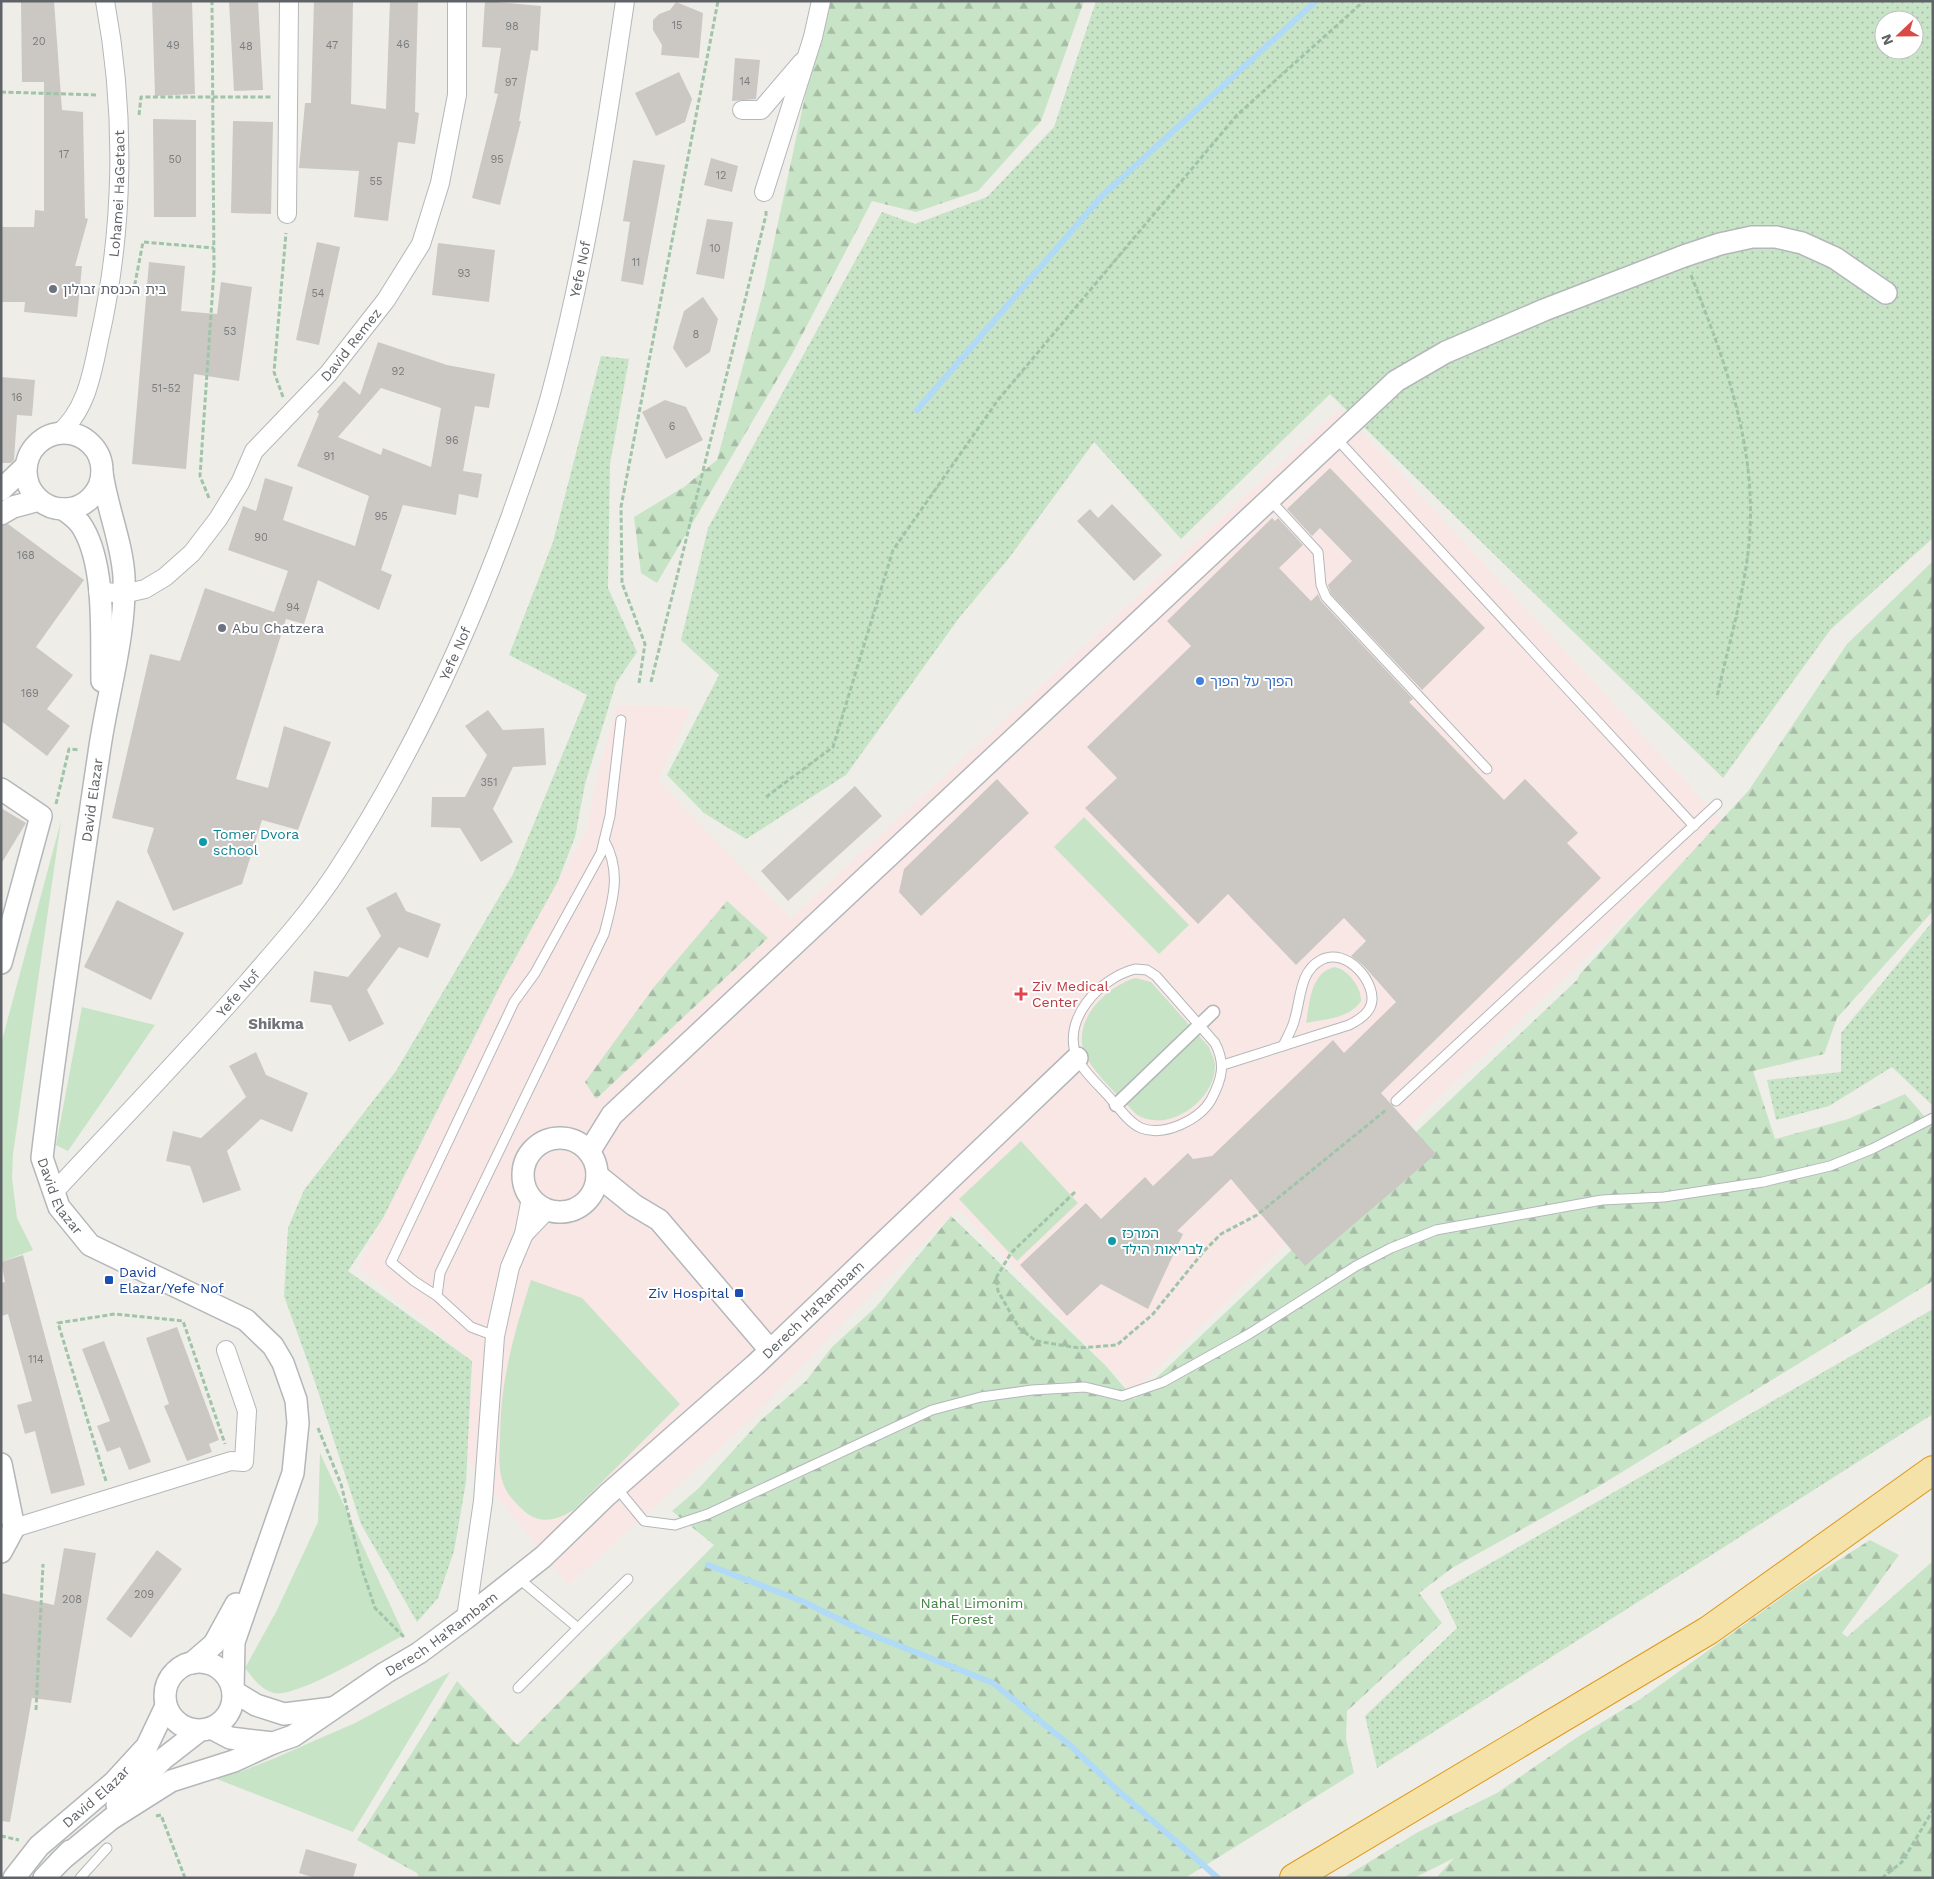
<svg xmlns="http://www.w3.org/2000/svg" width="1934" height="1879" viewBox="0 0 1934 1879" font-family="'Work Sans','Noto Sans Hebrew',sans-serif">
  <defs>
    <pattern id="grass-dots" width="8" height="8" patternUnits="userSpaceOnUse" patternTransform="scale(1.25)"><rect width="8" height="8" fill="#c8e4c7"/><path d="M2 2h.1M6 6h.1" fill="none" stroke="#a6bca5" stroke-width="1.8" stroke-linecap="round"/></pattern>
    <pattern id="forest-firs" width="22" height="20" patternUnits="userSpaceOnUse" patternTransform="scale(1.25)"><rect width="22" height="20" fill="#c8e4c7"/><path d="M5 1l3.5 6h-7zM16 11l3.5 6h-7z" fill="#a6bca5"/></pattern>
  </defs>
  <rect width="100%" height="100%" fill="#efede7"/>
  <path fill="#f9e7e6" d="M1340,408L1725,824L1132,1392L958,1209L842,1324L755,1416L568,1585L467,1459L472,1361L358,1267L501,984L586,831L596,779L617,705L691,707L658,781L791,918Z"/>
  <path fill="url(#grass-dots)" fill-rule="evenodd" d="M1096,1H1933V538L1831,629L1723,778L1330,394L1181,539L1094,442L1009,558L959,618L846,775L746,839L704,813L667,775L719,675L681,640L708,528L882,212L915,224L987,197L1054,127ZM1884,20H1914V50H1884Z
    M601,356L629,359L610,464L608,588L637,652L616,683L585,784L575,837L558,881L501,984L383,1218L348,1271L472,1361L466,1482L454,1551L438,1598L417,1622L361,1524L315,1382L284,1296L288,1228L304,1190L396,1071L513,874L587,695L509,655L553,542Z
    M1933,921V1106L1892,1067L1829,1106L1776,1120L1767,1080L1841,1072V1033Z
    M1933,1309V1414L1377,1768L1365,1716L1457,1628L1440,1592Z"/>
  <path fill="url(#forest-firs)" d="M829,1H1084L1041,121L978,191L916,212L872,201L791,356L657,583L641,573L634,517L684,487L717,460L763,293L806,92Z
    M1933,561V911L1837,1018L1824,1054L1753,1071L1775,1139L1848,1119L1905,1094L1933,1126V1281L1596,1488L1452,1568L1419,1593L1442,1623L1347,1711L1346,1739L1354,1773L1185,1878H419L417,1873L357,1840L457,1681L517,1745L714,1545L672,1511L699,1488L760,1421L806,1381L832,1347L876,1307L951,1216L1106,1366L1134,1399L1577,980L1580,974L1749,790L1847,644Z
    M727,901L768,938L596,1099L585,1082L654,987Z
    M1870,1540L1899,1555L1842,1633L1847,1637L1933,1561V1878H1436L1454,1858L1414,1878H1343L1418,1832L1497,1793L1576,1738L1642,1698L1798,1586Z"/>
  <path fill="#c8e4c7" d="M1084,817L1189,925L1159,954L1054,847Z
    M61,821L13,1154L12,1178L17,1218L33,1250L1,1262V1044Z
    M1334,967C1347,968 1362,988 1361,1001C1349,1019 1325,1019 1306,1023C1310,1002 1310,974 1334,967Z
    M1136,978L1151,982L1209,1047C1211,1053 1215,1059 1215,1066C1215,1101 1167,1135 1136,1114C1121,1098 1096,1076 1086,1056C1069,1023 1106,986 1136,978Z
    M82,1007L155,1025L68,1151L56,1145Z
    M1021,1141L1078,1203L1017,1261L959,1199Z
    M531,1280L582,1298L680,1404L575,1509C558,1520 540,1526 523,1510C517,1504 510,1498 506,1490C498,1475 499,1457 500,1441C500,1381 513,1337 531,1280Z
    M320,1453L404,1635C381,1647 295,1699 274,1693C260,1689 253,1678 245,1668L277,1610L318,1522Z
    M450,1672L353,1832L209,1776L240,1772L275,1758L355,1723Z"/>
  <g fill="none" stroke-linecap="round" stroke-linejoin="round">
    <path stroke="#b0daf6" stroke-width="6" d="M917,410L1101,197L1316,1
      M708,1565L802,1601L867,1633L993,1683L1071,1746L1114,1787L1218,1878"/>
  </g>
  <path fill="#cbc8c4" fill-rule="evenodd" d="M21,1H54L62,110L83,112L85,218L88,219L75,266H82L77,317L24,312L25,302H1V227H34L35,210L44,211V82H22Z
    M152,1H192L195,94L155,96Z
    M229,1H258L263,90L234,91Z
    M314,1H353L351,104L386,109L390,1H418L415,112L419,113L415,144L398,142L388,221L354,217L359,171L299,168L305,103H311Z
    M485,1L541,6L538,51L531,50L519,121H521L500,205L472,198L498,94L494,93L501,48L482,47Z
    M676,2L703,13L699,58L661,55L662,45L653,30V20L659,14L670,10Z
    M735,58L760,60L756,99L732,101Z
    M679,72L692,99L685,122L656,136L635,93Z
    M153,119L196,120V217H154Z
    M233,121L273,122L271,214L231,213Z
    M711,158L738,166L732,192L704,185Z
    M633,160L665,165L643,285L621,281L630,222L623,221Z
    M707,219L733,222L724,279L696,274Z
    M317,242L340,247L319,345L296,340Z
    M438,243L495,250L489,302L432,295Z
    M149,262L185,266L181,311L217,314L221,282L252,287L239,381L194,374L186,469L132,464Z
    M703,297L718,319L710,352L686,368L673,348L684,311Z
    M378,342L447,365L495,374L489,408L475,406L463,471L482,474L478,498L459,494L456,515L403,505L381,570L392,575L379,610L318,580L304,624L286,619L236,779L268,788L284,726L331,742L298,830L262,820L242,884L173,911L147,851L154,828L112,818L150,654L180,661L205,588L274,612L288,571L228,550L243,506L256,511L265,478L293,487L283,520L355,546L369,496L297,466L319,414L317,412L344,381L360,395ZM381,388L441,408L431,467L383,448L381,455L338,437Z
    M1,377L35,380L32,416L17,415L14,460L11,463H1Z
    M665,400L686,407L703,440L666,459L642,412Z
    M1330,468L1485,628L1422,690L1331,594L1328,585L1352,561L1320,528L1312,536L1287,509Z
    M1112,504L1162,555L1134,581L1077,521L1090,509L1098,518Z
    M1272,518L1275,521L1278,518L1303,545L1279,568L1311,601L1318,594L1321,601L1413,699L1409,702L1504,800L1525,779L1578,833L1567,843L1601,878L1381,1093L1436,1154L1305,1266L1231,1179L1177,1231L1183,1234L1148,1309L1101,1284L1067,1316L1020,1265L1086,1203L1101,1219L1145,1177L1153,1186L1188,1153L1193,1159L1212,1156L1333,1040L1344,1053L1396,1002L1363,965L1351,956L1366,941L1344,918L1296,965L1228,894L1198,924L1085,808L1117,778L1087,747L1191,646L1167,621Z
    M8,524L84,580L36,647L73,675L47,709L70,726L47,756L1,721V526Z
    M488,710L503,730L544,728L546,765L513,767L493,809L513,842L481,862L460,828L431,827L432,797H465L487,755L465,726Z
    M997,779L1029,813L921,916L899,892L904,869Z
    M855,786L882,816L788,901L761,871Z
    M1,808L26,823L1,864Z
    M396,892L406,911L441,924L428,958L399,947L367,990L384,1024L349,1042L331,1005L310,1002L314,971L348,977L381,936L366,908Z
    M117,900L184,933L151,1000L84,967Z
    M256,1052L266,1075L308,1093L292,1132L261,1119L227,1151L241,1190L203,1203L190,1166L166,1161L173,1131L201,1138L246,1097L229,1066Z
    M23,1255L85,1485L51,1494L35,1431L25,1434L17,1405L32,1401L8,1314L1,1316V1283L5,1282L1,1262Z
    M177,1327L219,1440L209,1444L212,1452L187,1461L164,1406L169,1404L146,1338Z
    M104,1341L151,1462L129,1470L120,1447L107,1452L97,1426L110,1421L82,1349Z
    M64,1548L96,1553L71,1703L32,1698L10,1822L1,1821V1593L54,1605Z
    M157,1550L182,1569L131,1638L106,1619Z
    M306,1849L357,1864L353,1878H315L299,1873Z"/>
  <g fill="none" stroke-linecap="round" stroke-linejoin="round">
    <defs>
      <path id="service" d="M1336,438L1694,826
        M1270,500L1318,552L1321,585L1326,597L1487,769
        M1135,969L1147,970L1156,976L1215,1043C1226,1064 1222,1079 1211,1100C1199,1120 1164,1137 1141,1128C1129,1123 1119,1108 1111,1099C1100,1086 1084,1073 1077,1058C1061,1019 1100,978 1135,969Z
        M1223,1065L1349,1025C1357,1021 1368,1015 1371,1005C1378,984 1347,946 1321,960C1300,971 1301,997 1295,1018C1293,1028 1287,1037 1283,1046
        M1396,1101L1717,804
        M437,1296L414,1281L391,1262L514,1002L535,973L601,853L610,816L621,720
        M495,1336L471,1327L437,1296L440,1273L604,934C613,900 622,872 604,840
        M616,1487L644,1521L675,1525L708,1514L932,1410L981,1397L1032,1390L1085,1387L1122,1396L1163,1382L1249,1334L1356,1266L1391,1248L1436,1230L1602,1200L1664,1197L1763,1182L1830,1166L1872,1149L1933,1118
        M517,1577L578,1628L518,1688
        M578,1628L628,1579
        M80,1878L107,1848"/>
      <path id="pedestrian" d="M1116,1105L1213,1012"/>
      <g id="minor">
        <path d="M742,110H761L802,62"/>
        <path d="M764,192L813,37L821,1"/>
        <path d="M287,214L289,1"/>
        <path id="s1" d="M57,435C86,412 92,374 99,340C124,230 126,113 105,1"/>
        <path id="s2" d="M98,591L123,594L145,589L165,577L192,553L218,519L240,483L254,451L328,374L386,300L421,244L440,183L457,95V1"/>
        <path id="s3" d="M54,1192C119,1122 185,1054 248,982C278,947 311,911 337,871C409,761 465,641 510,518C525,475 541,432 552,389C586,262 606,131 625,1"/>
        <path d="M524,1234L547,1210"/>
        <path d="M14,1528L231,1461L244,1462L247,1411L226,1350"/>
        <path d="M466,1618L483,1501L495,1336L510,1267L524,1234L531,1198"/>
      </g>
      <g id="tertiary">
        <circle cx="64" cy="471" r="38"/>
        <path id="s4" d="M102,473C107,508 122,542 124,577C126,636 107,695 99,753C79,888 58,1022 42,1158L59,1207L90,1245L246,1320L273,1346L283,1363L296,1400L298,1423L293,1473L234,1642L233,1691"/>
        <path d="M1,490L26,466"/>
        <path d="M63,509C71,515 78,519 83,528C106,567 101,636 102,681"/>
        <path d="M1,514L13,507L39,500"/>
        <path d="M1,789L41,816L1,963"/>
        <circle cx="560" cy="1175" r="37"/>
        <path d="M589,1152L612,1115L1396,381L1446,352L1544,310L1684,256L1720,244L1752,237H1776L1802,243L1835,258L1886,293"/>
        <path d="M597,1175L634,1205L659,1220L770,1350"/>
        <path d="M1,1464L14,1528L1,1552"/>
        <circle cx="199" cy="1696" r="34"/>
        <path d="M192,1663L214,1644L236,1604"/>
        <path d="M233,1691L256,1705L284,1714L333,1708"/>
        <path id="s5" d="M211,1728L230,1738L273,1743L293,1736L385,1673L419,1653L466,1618L543,1557L607,1495L755,1365L1077,1058"/>
        <path d="M117,1805L163,1759L199,1731"/>
        <path d="M60,1861L111,1819L171,1781L234,1761L273,1743"/>
        <path id="s6" d="M14,1878L39,1846L113,1783L147,1746L166,1706"/>
        <path d="M44,1878L70,1851"/>
      </g>
      <path id="trunk" d="M1294,1878L1709,1630L1933,1470"/>
    </defs>
    <use href="#service" stroke="#b4b7ba" stroke-width="11"/>
    <use href="#pedestrian" stroke="#b4b7ba" stroke-width="15"/>
    <use href="#minor" stroke="#b4b7ba" stroke-width="20"/>
    <use href="#tertiary" stroke="#b4b7ba" stroke-width="24"/>
    <use href="#trunk" stroke="#de9918" stroke-width="30"/>
    <path stroke="#a0c4a9" stroke-width="3" stroke-dasharray="5 2.5" stroke-linecap="butt" d="M1,92L98,95
      M139,115L141,97H271
      M1691,275C1725,361 1758,449 1749,544C1744,595 1728,646 1717,697
      M127,294H133L143,242L214,248
      M283,397L274,372L286,233
      M209,498L200,476L214,270L212,1
      M651,682L766,215V209
      M639,683L645,644L622,583L621,507L718,1
      M766,797L833,747L893,550L998,400L1237,115L1364,1
      M56,804L69,749L79,750
      M1075,1192L1011,1253L996,1278L998,1291L1019,1328L1036,1341L1079,1348L1117,1345L1153,1314L1204,1251L1221,1234L1257,1215L1386,1110
      M318,1428L341,1484L362,1569L375,1608L405,1638
      M106,1481L58,1323L115,1314L183,1321L225,1444
      M36,1710L43,1564
      M156,1816L161,1815L185,1878
      M1,1836L19,1840
      M1882,1878L1902,1862L1933,1810"/>
    <use href="#service" stroke="#fff" stroke-width="9"/>
    <use href="#pedestrian" stroke="#fff" stroke-width="12"/>
    <use href="#minor" stroke="#fff" stroke-width="18"/>
    <use href="#tertiary" stroke="#fff" stroke-width="21"/>
    <use href="#trunk" stroke="#f4e2a8" stroke-width="28"/>
  </g>
  <g fill="#6b7280" stroke="#fff" stroke-width="2">
    <circle cx="53" cy="289" r="5"/>
    <circle cx="222" cy="628" r="5"/>
  </g>
  <circle fill="#3f7fe0" stroke="#fff" stroke-width="2" cx="1200" cy="681" r="5"/>
  <g fill="#0f9aa8" stroke="#fff" stroke-width="2">
    <circle cx="203" cy="842" r="5"/>
    <circle cx="1112" cy="1241" r="5"/>
  </g>
  <path fill="#e0444e" stroke="#fff" stroke-width="2" d="M1018.5 986.5h5v5h5v5h-5v5h-5v-5h-5v-5h5z"/>
  <g fill="#1a4fb4" stroke="#fff" stroke-width="2">
    <rect x="104" y="1275" width="10" height="10" rx="2.5"/>
    <rect x="734" y="1288" width="10" height="10" rx="2.5"/>
  </g>
  <g text-anchor="middle" stroke-width="4" stroke-linejoin="round" paint-order="stroke">
    <g font-size="11" fill="#7a7c7e">
      <text x="677" y="29">15</text>
      <text x="512" y="30">98</text>
      <text x="39" y="45">20</text>
      <text x="403" y="48">46</text>
      <text x="173" y="49">49</text>
      <text x="332" y="49">47</text>
      <text x="246" y="50">48</text>
      <text x="745" y="85">14</text>
      <text x="511" y="86">97</text>
      <text x="64" y="158">17</text>
      <text x="175" y="163">50</text>
      <text x="497" y="163">95</text>
      <text x="721" y="179">12</text>
      <text x="376" y="185">55</text>
      <text x="715" y="252">10</text>
      <text x="636" y="266">11</text>
      <text x="464" y="277">93</text>
      <text x="318" y="297">54</text>
      <text x="230" y="335">53</text>
      <text x="696" y="338">8</text>
      <text x="398" y="375">92</text>
      <text x="166" y="392">51-52</text>
      <text x="17" y="401">16</text>
      <text x="672" y="430">6</text>
      <text x="452" y="444">96</text>
      <text x="329" y="460">91</text>
      <text x="381" y="520">95</text>
      <text x="261" y="541">90</text>
      <text x="26" y="559">168</text>
      <text x="293" y="611">94</text>
      <text x="30" y="697">169</text>
      <text x="489" y="786">351</text>
      <text x="36" y="1363">114</text>
      <text x="144" y="1598">209</text>
      <text x="72" y="1603">208</text>
    </g>
    <g font-size="14" fill="#5f6266" stroke="#fff">
      <text dy="5" stroke="none"><textPath href="#s1" startOffset="254">Lohamei HaGetaot</textPath></text>
      <text dy="5" stroke="none"><textPath href="#s3" startOffset="1081">Yefe Nof</textPath></text>
      <text dy="5" stroke="none"><textPath href="#s2" startOffset="371">David Remez</textPath></text>
      <text dy="5" stroke="none"><textPath href="#s3" startOffset="676">Yefe Nof</textPath></text>
      <text transform="translate(92 800) rotate(-82)" y="5">David Elazar</text>
      <text dy="5" stroke="none"><textPath href="#s3" startOffset="271">Yefe Nof</textPath></text>
      <text dy="5" stroke="none"><textPath href="#s4" startOffset="736">David Elazar</textPath></text>
      <text dy="5" stroke="none"><textPath href="#s5" startOffset="760">Derech Ha'Rambam</textPath></text>
      <text dy="5" stroke="none"><textPath href="#s5" startOffset="266">Derech Ha'Rambam</textPath></text>
      <text dy="5" stroke="none"><textPath href="#s6" startOffset="116">David Elazar</textPath></text>
    </g>
    <g font-size="14" fill="#5b616d" stroke="#fff" text-anchor="start">
      <text x="63" y="294">בית הכנסת זבולון</text>
      <text x="232" y="633">Abu Chatzera</text>
    </g>
    <g font-size="14" fill="#366cbe" stroke="#fff" text-anchor="start">
      <text x="1210" y="686">הפוך על הפוך</text>
    </g>
    <g font-size="14" fill="#0d838f" stroke="#fff" text-anchor="start">
      <text x="213" y="839">Tomer Dvora<tspan x="213" dy="16">school</tspan></text>
      <text x="1122" y="1238">המרכז<tspan x="1122" dy="16">לבריאות הילד</tspan></text>
    </g>
    <g font-size="14" fill="#be3a42" stroke="#fff" text-anchor="start">
      <text x="1032" y="991">Ziv Medical<tspan x="1032" dy="16">Center</tspan></text>
    </g>
    <g font-size="14" fill="#164399" stroke="#fff" text-anchor="start">
      <text x="119" y="1277">David<tspan x="119" dy="16">Elazar/Yefe Nof</tspan></text>
      <text x="729" y="1298" text-anchor="end">Ziv Hospital</text>
    </g>
    <g font-size="14" fill="#408440" stroke="#fff">
      <text x="972" y="1608">Nahal Limonim<tspan x="972" dy="16">Forest</tspan></text>
    </g>
    <g font-size="15" font-weight="bold" fill="#707478" stroke="#fff">
      <text x="276" y="1029">Shikma</text>
    </g>
  </g>
  <rect width="1934" height="1879" fill="none" stroke="#5f6266" stroke-width="5"/>
  <g transform="translate(1899 35) rotate(248)"><circle r="24" fill="#ffffff" stroke="#bfc0c2"/>
  <path d="M0-4L9 19L0 12L-9 19Z" fill="#d84b45"/>
  <text y="-8" font-size="14" font-weight="bold" text-anchor="middle" fill="#5f6266">N</text>
  </g>
</svg>
